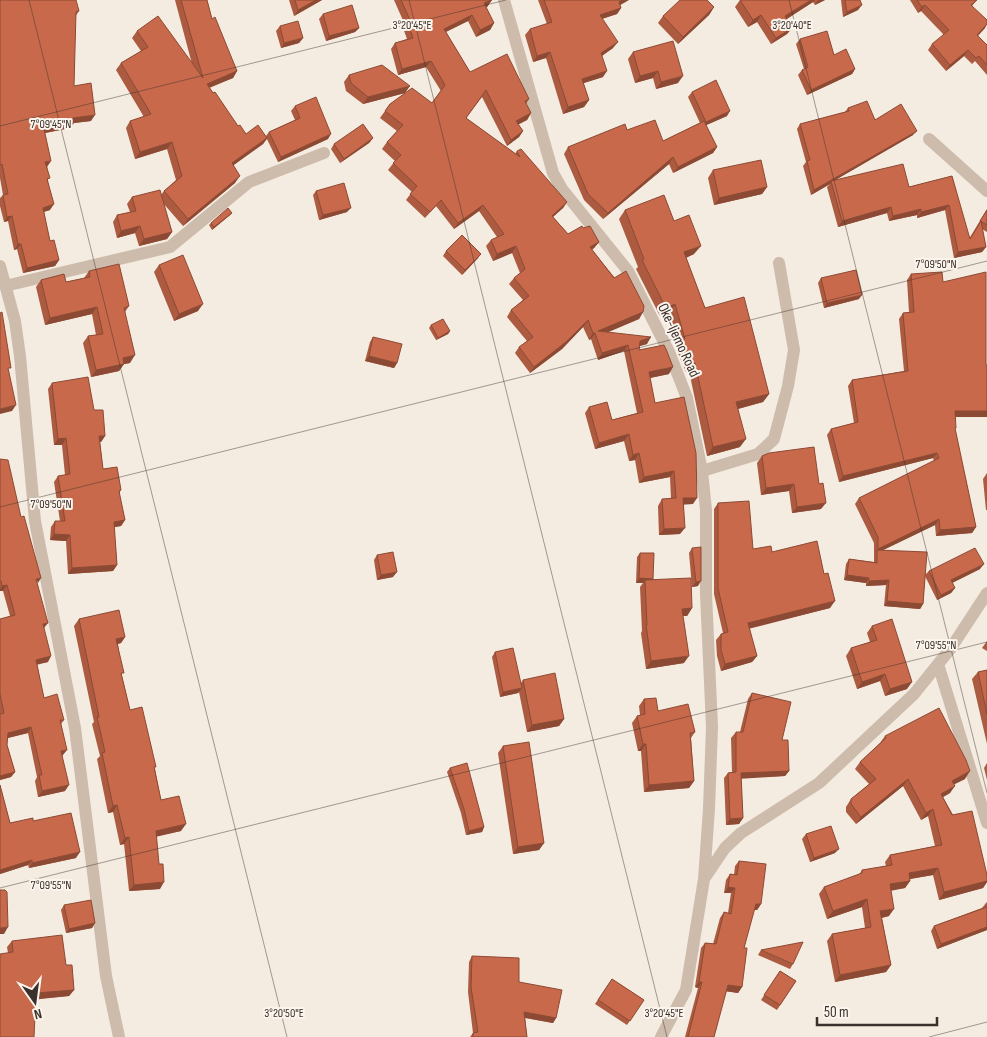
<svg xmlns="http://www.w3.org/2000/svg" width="987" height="1037" viewBox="0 0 987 1037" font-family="'Sofia Sans Condensed',sans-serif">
  <rect width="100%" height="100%" fill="#f4ebe1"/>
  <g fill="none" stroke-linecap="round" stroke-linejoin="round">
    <path stroke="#cdbbac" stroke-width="12" d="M504,0L553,173L562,189L628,271L669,352L687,398L702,471L706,510V594L712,727L709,809L704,879L686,990L661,1037
      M929,139L987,191
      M0,266L15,321L20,356L35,521L75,728L106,976L119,1037
      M5,286L170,247L249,182L324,153
      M702,471L758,454L774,439L788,386L794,350L779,263
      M938,664L987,823
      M704,879L725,848L741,833L819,783L914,694L951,648L987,593"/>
  </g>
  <path fill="#ac5a40" d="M0,0L79,11L75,17L74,86L91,121L74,123L70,128L45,133L50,210L44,212L50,241L59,260L55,266L23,273L17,249L14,250L8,221L4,222L0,206V198L3,195L0,178Z
    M175,0H207L212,19L237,71L233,78L209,87L238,126L246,134L266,136L269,132L295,120L291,111L295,106L328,139L278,162L267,139L263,144L233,165L235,183L183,226L163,203L172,232L167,239L139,246L135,233L117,238L113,222L117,215L130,212L127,204L132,197L161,195L164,191L176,180L167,149L135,159L126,128L130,121L144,117L116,70L121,63L141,51L132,38L137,31L192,64Z
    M289,0H322L294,16Z
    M394,0H492L487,7H486L494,23L490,30L476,37L468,21L446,32L470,72L529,99L526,104L531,113L527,120L518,124L523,131L519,137L507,146L482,97L466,118L515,154L517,151L567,202L563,208L553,217L568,234L583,228L599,242L594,248L592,250L643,312L639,319L607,332L647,344L640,346L639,350L669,374L650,378L655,403L693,504H684L680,534L659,535L658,506L662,499H671L670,477L639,483L635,460L629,461L624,441L595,449L585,413L589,407L612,420L637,413L624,351L598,360L591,339L589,340L583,327L562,349L530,373L515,353L519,347L527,341L507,317L511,310L523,300L509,284L514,278L520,273L512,253L493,261L486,246L491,240L497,237L479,211L454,229L436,206L425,218L406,200L412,192L388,170L395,161L382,149L387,142L397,131L380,118L390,104L432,103L441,91L426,67L398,75L391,49L395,43L407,39L403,28L405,25Z
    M538,0H628L620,5L621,8L617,14L602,19L613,48L602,56L603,77L583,83L589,100L584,107L563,114L546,58L533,62L525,35L530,29L547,24Z
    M740,0H825L815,5L813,2L787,19L792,28L787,34L771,44L757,22L748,27L735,7Z
    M841,0H860L858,10L843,17Z
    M910,0H977L972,6L985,28L978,36L987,45V75L975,61L972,64L964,56L946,71L928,50L932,44L944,35L921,11L918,13Z
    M714,7L709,15L678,44L658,23L663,16Z
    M323,14L359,28L355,32L326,41L319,19Z
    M280,26L303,38L299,43L281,48L276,31Z
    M800,39L834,55L855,69L852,74L807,95L798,75L802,70L804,69L796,44Z
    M633,52L678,83L656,89L653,78L635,83L628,59Z
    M349,75L405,93L363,104L346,91L344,82Z
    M692,92L727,116L706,125L717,147L713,153L673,173L669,164L603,219L584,200L564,154L568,147L627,130L663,141L700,123L688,97Z
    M848,108L913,135L835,180L909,187L952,176L969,239L987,209V232L982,229L986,247L982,252L954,258L945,210L917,218V215L889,221L887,213L838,227L827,187L830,184L811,195L803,166L806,162L797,129L800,124L845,112Z
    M373,138L369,143L340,163L331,149L334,144Z
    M713,170L767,187L762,194L714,205L708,178Z
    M316,191L347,212L319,220L313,195Z
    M625,210L674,221L694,254L686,258L705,308L769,394L763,402L738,409L740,447L707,456L689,371L686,372L676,348L678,345L669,313L660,316L636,269L638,267L619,219Z
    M232,213L230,215L212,230L209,225L211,223Z
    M446,251L478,258L462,275L443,256Z
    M159,265L198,311L174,321L154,272Z
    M89,271L129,306L125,312L130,363L124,364L119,371L91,377L83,343L88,336L96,335L92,314L45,325L36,287L41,280L66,282L84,278Z
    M911,274L943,282L986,365H987V417H955V430L976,527L972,533L936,536L935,525L883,550L925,575L929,571L980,569L952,583L955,588L951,593L937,600L925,576L923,604L920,609L884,606L886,585L866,586V583L844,580L846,564L849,559L874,562V543L855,504L859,498L934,461L933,458L839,482L827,435L831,429L854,423L848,386L852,380L904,371L899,319L903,313L909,312L907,280Z
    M821,278L859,299L824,308L818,283Z
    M431,325L450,331L448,334L436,340L429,328Z
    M373,337L397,363L394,368L365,361L370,342Z
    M52,383L94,410L105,436L101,442H100L103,469L121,490L119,493L125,520L121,526L114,527L117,565L113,571L68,574L66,541L50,540L51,527L55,521H60L54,482L58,476L65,475L62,445H54L48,389Z
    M762,456L821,509L792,513L789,491L761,495L757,463Z
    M0,459L37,583L44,628L48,662L37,664L44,698L64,720L61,724L63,755L62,756L65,791L38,797L35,781L37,777L28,733L7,738V745L15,772L11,777L0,780V619L10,616L3,591H0Z
    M987,473V510H986L983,479Z
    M718,503L753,549L772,552L830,608L749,628L757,656L752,662L721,671L717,656L716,640L721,634L723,633L714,594V509Z
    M692,548L698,586L692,587L689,553Z
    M640,553L653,579L692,608L687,616H683L684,663L646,669L641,633L642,631L640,587L643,583H636L637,557Z
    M377,555L393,577L377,580L374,560Z
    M79,619L125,637L121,643L118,644L122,676L130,710L155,769L161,800L181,831L156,836L160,889L129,891L124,844L120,845L113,812L108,813L97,759L100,756L92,724L94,722L74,626Z
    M872,626L907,689L885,696L880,681L857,689L846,656L851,648L870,642L867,633Z
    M987,641V651L982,648Z
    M495,652L521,683L523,680L564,719L559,726L527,732L519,692L518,693L500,697L492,657Z
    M987,670V744L972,679L978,672Z
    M752,693L782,740L789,771L785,776L741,778L743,818L739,824L726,825L724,778L728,773L732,772L731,738L736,732H740L748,699Z
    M644,699L658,711L695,732L691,738L694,781L689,788L644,792L641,751H638L632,723L637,716L640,715L639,706Z
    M885,736L965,779L954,784L950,793L943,797L987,875V882L983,888L939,900L933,875L910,879V881L905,888L891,890L889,916L882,918L891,965L886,972L835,982L827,941L832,934L865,928L862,907L827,919L819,894L824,887L859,875L862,870L886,866L885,862L890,855L935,846L928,816L921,820L903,786L856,824L846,812V807L851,799L869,784L855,769L860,762L880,743Z
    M503,746L544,843L539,850L513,854L498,753Z
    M987,763V780L984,768Z
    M450,768L484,827L482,832L466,835L461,813L447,772Z
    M0,785L10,823L33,821L76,858L29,868L28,865L0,874Z
    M806,834L835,853L810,862L802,839Z
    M739,861L761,904L757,910H754L744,948L742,987L738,993L726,991L714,1037H685L698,988L695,987L701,948L705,943L713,944L720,918L724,912L728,913L731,893H724L726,880L730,874L734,875L735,866Z
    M987,902V930L937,949L931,931L934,926L982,908L986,903Z
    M64,905L95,923L92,928L66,933L61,910Z
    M12,941L66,965L74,990L69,996L35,999L8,953L7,947Z
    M761,950L793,964L790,969L758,955Z
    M472,956L519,982L556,1018L553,1023L525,1018L527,1037H470L473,1033L468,992L469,962Z
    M780,971L796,981L777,1010L761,1000Z
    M612,979L644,1000L627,1025L595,1004Z"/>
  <path fill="#8c4a34" d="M316,0H322L294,16L298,10Z
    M492,0L487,7L479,10L484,3Z
    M622,0H629L615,8L619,2Z
    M811,0H815L813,2L780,23L785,16Z
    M818,0H825L815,5Z
    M862,5L858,10L843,17L847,12Z
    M925,5L921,11L918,13L922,7Z
    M714,7L709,15L678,44L683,37Z
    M621,8L617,14L595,21L600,15Z
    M472,15L468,21L439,35L444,29Z
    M761,15L757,22L748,27L753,20Z
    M494,23L490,30L476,37L480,30Z
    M987,24L985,28L973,40L977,35Z
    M359,28L355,32L326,41L329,36Z
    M792,28L787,34L771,44L776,38Z
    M303,38L299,43L281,48L284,43Z
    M618,42L613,48L597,59L601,53Z
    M968,50L964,56L946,71L950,65Z
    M550,52L546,58L533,62L537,56Z
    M431,61L426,67L398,75L402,69Z
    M855,69L852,74L807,95L811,90Z
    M237,71L233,78L202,91L207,84Z
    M607,71L603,77L578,85L582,79Z
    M658,71L653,78L635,83L640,76Z
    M683,76L678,83L656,89L661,82Z
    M410,86L405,93L363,104L368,97Z
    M589,100L584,107L563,114L568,107Z
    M730,111L727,116L702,127L706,122Z
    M531,113L527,120L512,128L516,121Z
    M95,115L91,121L74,123L70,128L40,134L44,129L73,118Z
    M523,131L519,137L507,146L511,140Z
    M917,131L913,135L832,182L831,181L830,184L811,195L814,190Z
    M331,134L328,139L278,162L281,157Z
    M267,138L263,144L227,170L232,163Z
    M373,138L369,143L340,163L344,159Z
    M172,142L167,149L135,159L140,152Z
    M717,147L713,153L673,173L678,167Z
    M673,157L669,164L603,219L608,213Z
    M51,161L47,167L45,162Z
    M240,176L235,183L183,226L188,219Z
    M767,187L762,194L714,205L719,198Z
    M567,202L563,208L547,222L552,216Z
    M54,204L50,210L39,213L43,208Z
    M483,205L479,211L454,229L458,223Z
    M949,205L945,210L917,218L921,212Z
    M891,207L887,213L838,227L842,221Z
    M351,208L347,212L319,220L323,215Z
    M921,209L917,215L889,221L893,216Z
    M232,213L230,215L212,230L214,227Z
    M12,216L8,221L4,222L7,217Z
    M140,226L135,233L117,238L121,231Z
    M172,232L167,239L139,246L144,239Z
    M599,242L594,248L586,253L590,247Z
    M18,244H21L17,249L14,250Z
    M516,246L512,253L493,261L497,254Z
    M701,246L694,254L678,261L684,252Z
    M986,247L982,252L954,258L958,252Z
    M481,254L478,258L462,275L465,270Z
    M59,260L55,266L23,273L27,268Z
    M862,295L859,299L824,308L827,303Z
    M203,304L198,311L174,321L179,314Z
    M675,304L669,313L660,316L666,308Z
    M97,307L92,314L45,325L50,318Z
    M643,312L639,319L597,337L598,331Z
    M588,320L583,327L562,349L530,373L534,367Z
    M450,331L448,334L436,340L438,338Z
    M593,333H595L591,339L589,340Z
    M651,337L647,344L636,347L640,341Z
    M628,345L624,351L598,360L602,353Z
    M135,355L130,363L124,364L119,371L91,377L96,370L123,358Z
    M369,356L397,363L394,368L365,361Z
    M692,363H695L689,371L686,372Z
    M673,367L669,374L645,379L649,372Z
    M769,394L763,402L730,411L736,402Z
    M16,405L12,411L0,414V409Z
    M955,411H987V417H951Z
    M629,434L624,441L595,449L599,443Z
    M99,436H105L101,442H95Z
    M66,438L62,445H54L58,439Z
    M746,439L740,447L707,456L713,447Z
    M639,453L635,460L629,461L633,455Z
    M937,453L933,458L839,482L843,476Z
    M674,471L670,477L639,483L644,477Z
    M794,484L789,491L761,495L766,488Z
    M683,498H697L693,504L679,505Z
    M826,503L821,509L792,513L797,507Z
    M939,519L935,525L877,553V550L874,555L878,549Z
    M125,520L121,526L110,528L114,522Z
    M976,527L972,533L936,536L940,530Z
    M685,528L680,534L659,535L664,529Z
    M54,534L70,535L66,541L50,540Z
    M984,564L980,569L948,585L951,580Z
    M117,565L113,571L68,574L72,568Z
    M397,572L393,577L377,580L381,575Z
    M847,575L869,578L866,583L844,580Z
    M41,578L38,583L36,579Z
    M639,578L653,579L650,583L645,580L643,583H636Z
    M889,580L886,585L866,586L869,581Z
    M701,581L698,586L692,587L696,582Z
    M7,585L3,591H0V589L2,586Z
    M955,588L951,593L937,600L941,595Z
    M835,601L830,608L744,630L748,623Z
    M887,601L923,604L920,609L884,606Z
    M692,608L687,616H677L682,609Z
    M48,623L44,628L39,630L43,624Z
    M125,637L121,643L112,645L116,639Z
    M51,656L48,662L32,666L36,660Z
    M689,656L684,663L646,669L651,661Z
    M757,656L752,662L721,671L725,664Z
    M885,674L880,681L857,689L862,682Z
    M912,682L907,689L885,696L890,689Z
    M522,688L518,693L500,697L503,692Z
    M564,719L559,726L527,732L532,725Z
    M31,727L28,733L4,739L8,733Z
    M643,744H646L641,751H638Z
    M67,750L63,755L57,757L61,751Z
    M789,771L785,776L737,779L741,773Z
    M970,771L965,779L947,788L952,781Z
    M15,772L11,777L0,780V776Z
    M908,779L903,786L856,824L861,817Z
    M694,781L689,788L644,792L649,785Z
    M69,785L65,791L38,797L42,791Z
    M955,786L950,793L936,801L941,794Z
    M117,805L113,812L108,813L113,806Z
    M933,809L928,816L921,820L926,813Z
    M743,818L739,824L726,825L730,819Z
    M186,824L181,831L151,838L156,831Z
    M484,827L482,832L466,835L469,831Z
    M129,837L124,844L120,845L125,838Z
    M544,843L539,850L513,854L518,847Z
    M839,849L835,853L810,862L814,858Z
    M80,852L76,858L29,868L32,863Z
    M32,860L28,865L0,874V870Z
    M938,868L933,875L904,880L909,873Z
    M910,881L905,888L885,892L890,884Z
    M987,881V882L983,888L939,900L944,892Z
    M164,882L160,889L129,891L134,885Z
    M728,887L735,888L731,893H724Z
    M867,899L862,907L827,919L833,911Z
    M756,904H761L757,910L752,909Z
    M894,909L889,916L875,919L880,911Z
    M95,923L92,928L66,933L69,929Z
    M8,927L4,934H0V928Z
    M987,927V930L937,949L941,944Z
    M891,965L886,972L835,982L840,975Z
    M699,982H702L698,988L695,987Z
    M728,985L742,987L738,993L724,991Z
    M74,990L69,996L31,1000L36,993Z
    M524,1012L556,1018L553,1023L521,1017Z"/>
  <path fill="#c8694b" stroke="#8c4a34" d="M0,0H76L79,11L76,12L74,86L91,83L95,115L73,118L74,122L44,129L51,161L45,162L50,178L47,179L54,204L43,208L50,241L54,240L59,260L27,268L21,244H18L12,216L7,217L3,195L8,194L2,164L0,165Z
    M181,0H207L212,19L215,17L237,71L207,84L213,93L215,92L238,126L240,125L246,134L258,125L267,138L232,163L240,176L188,219L164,191L182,176L172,142L140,152L130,121L151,114L121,63L148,47L137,31L158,16L203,78Z
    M295,0H316L298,10Z
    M401,0H492L484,3L494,23L480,30L472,15L444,29L470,72L507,54L529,99L525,101L531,113L516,121L523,131L511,140L486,90L466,118L520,157L517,151L521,149L567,202L552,216L568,234L582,226L583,228L590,226L599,242L590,247L614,278L626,271L644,306L643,312L598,331L651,337L640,341L639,350L664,345L666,349L673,367L649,372L655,403L684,397L696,453L697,498H683L685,528L664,529L662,499L676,498L674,471L644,477L639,453L633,455L629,434L599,443L589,407L607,402L612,420L643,412L628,345L602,353L595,333H593L588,320L566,342L534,367L519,347L533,337L511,310L529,296L514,278L525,269L516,246L497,254L491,240L504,234L483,205L458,223L441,200L430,212L410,194L417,186L393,163L401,155L387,142L403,125L385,111L390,104L412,88L432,103L445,85L431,61L402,69L395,43L413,38L407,21L410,20Z
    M544,0H622L619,2L621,8L600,15L618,42L601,53L607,71L582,79L589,100L568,107L550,52L537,56L530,29L552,22Z
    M680,0H707L714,7L683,37L663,16Z
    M740,0H811L785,16L792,28L776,38L761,15L753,20Z
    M845,0H860L862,5L847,12Z
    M917,0H977L971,5L987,20V24L977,35L987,45V65L979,56L976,58L968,50L950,65L932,44L949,30L925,5L922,7Z
    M352,5L359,28L329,36L323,14Z
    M298,21L303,38L284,43L280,26Z
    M827,31L834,55L846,49L855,69L811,90L802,70L808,67L800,39Z
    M673,41L683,76L661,82L658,71L640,76L633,52Z
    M382,65L410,86L368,97L351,83L349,75Z
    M716,80L730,111L706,122L692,92Z
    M316,97L331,134L281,157L269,132L300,118L295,106Z
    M867,101L875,120L901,104L917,131L814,190L807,161L810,160L800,124L849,111L848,108Z
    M655,120L663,141L704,121L717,147L678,167L673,157L608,213L588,194L568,147L625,124L627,130Z
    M363,124L373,138L344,159L334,144Z
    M761,160L767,187L719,198L713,170Z
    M903,164L909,187L952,176L970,239L981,221L986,247L958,252L949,205L921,212V209L893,216L891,207L842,221L831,181Z
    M344,183L351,208L323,215L316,191Z
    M160,190L172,232L144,239L140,226L121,231L117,215L136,211L132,197Z
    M664,195L674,221L689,215L701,246L684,252L705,308L744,297L769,394L736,402L746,439L713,447L695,363H692L682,339H685L675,304L666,308L642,260L644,259L625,210Z
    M228,208L232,213L214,227L211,223Z
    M987,210V225L980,221Z
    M462,235L481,254L465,270L446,251Z
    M183,255L203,304L179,314L159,265Z
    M119,264L129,306L124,308L135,355L123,358L124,364L96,370L88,336L103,334L97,307L50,318L41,280L64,274L66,282L90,277L89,271Z
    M856,270L862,295L827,303L821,278Z
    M942,272L943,282L986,272V365H987V411H955L956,428H955L976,527L940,530L939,519L878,549V537L859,498L939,458L937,453L843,476L831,429L858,422L852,380L908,371L903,313L914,312L911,274Z
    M2,312L11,368H8L16,405L0,409V313Z
    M443,319L450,331L438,338L431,325Z
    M373,337L402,344L397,363L369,356Z
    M88,377L94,410H103L105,436H99L103,469L117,467L121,490L119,491L125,520L114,522L117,565L72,568L70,535L54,534L55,521H65L58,476L70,474L66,438L58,439L52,383Z
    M814,447L819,484L823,483L826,503L797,507L794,484L766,488L762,456L769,453Z
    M0,459L8,460L21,517L24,516L41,578L36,579L48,623L43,624L51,656L36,660L44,698L57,694L64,720H60L67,750L61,751L69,785L42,791L39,775H42L31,727L8,733L7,745L15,772L0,776V714L4,713L0,694V619L15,615L7,585L2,586L1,581H0Z
    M749,501L753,549L771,546L772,552L817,541L824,574L828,573L835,601L748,623L757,656L725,664L721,650V634L728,632L718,588V503Z
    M701,547V581L696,582L692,548Z
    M975,548L984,564L951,580L955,588L941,595L929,571Z
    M877,550L927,552L923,604L887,601L889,580L869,581V578L847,575L849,559L877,563Z
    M393,552L397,572L381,575L377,555Z
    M640,553H654L653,579L639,578Z
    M691,578L692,608L682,609L689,656L651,661L646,625H647L645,580Z
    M119,610L125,637L116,639L124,673H121L130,710L142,707L156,767H154L161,800L179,796L186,824L156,831L159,864H163L164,882L134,885L129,837L125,838L117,805L113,806L102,753L105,752L97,717H99L79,619Z
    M892,619L912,682L890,689L885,674L862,682L851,648L877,640L872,626Z
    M513,648L522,688L503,692L495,652Z
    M987,670V714L978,672Z
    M555,673L564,719L532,725L523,680Z
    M752,693L791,702L782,740H788L789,771L741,773L743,818L730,819L728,773L736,772V732H743Z
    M656,698L658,711L688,704L695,732L690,733L694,781L649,785L646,744H643L637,716L645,714L644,699Z
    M939,708L966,760L970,771L952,781L955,786L941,794L952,815L972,811L987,875V881L944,892L938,868L909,873L910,881L890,884L894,909L880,911L891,965L840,975L832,934L871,927L867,899L833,911L824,887L862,873V870L892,865L890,855L942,845L933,809L926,813L908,779L861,817L851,804V799L876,779L860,762L886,738L885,736Z
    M529,742L544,843L518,847L503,746Z
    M467,763L484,827L469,831L464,809L450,768Z
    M0,785L10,823L33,818V821L71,813L80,852L32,863V860L0,870Z
    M831,826L839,849L814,858L806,834Z
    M739,861L766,864L761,904H756L744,948H747L742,987L728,985L714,1037H688L702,982H699L705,943L716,944L724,912L731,914L735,888L728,887L730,874L737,875Z
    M0,890H5L7,892L8,927L0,928Z
    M91,900L95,923L69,929L64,905Z
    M987,907V927L941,944L934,926Z
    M62,935L66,965H72L74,990L36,993L34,1037H0V954L13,952L12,941Z
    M803,942L793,964L761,950Z
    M472,956L519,958V982L562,990L556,1018L524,1012L527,1037H473V1033L478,1032L471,987Z
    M780,971L796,981L780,1005L764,995Z
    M612,979L644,1000L630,1021L598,1000Z"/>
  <path fill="none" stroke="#3b302b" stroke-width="1" stroke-opacity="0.45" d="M29,0L287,1037M409,0L667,1037M789,0L987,793M0,126L506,0M0,507L987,261M0,888L987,642M929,1037L987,1022"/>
  <g text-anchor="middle" stroke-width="4" stroke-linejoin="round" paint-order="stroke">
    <g font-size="15" fill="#3b302b" stroke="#fbf5ee">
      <text transform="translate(679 340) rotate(65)" y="5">Oke-Ijemo Road</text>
    </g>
  </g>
  <g font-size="12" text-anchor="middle" fill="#3b302b" stroke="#fbf5ee" stroke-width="4" stroke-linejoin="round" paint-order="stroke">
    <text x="412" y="29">3°20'45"E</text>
    <text x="792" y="29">3°20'40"E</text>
    <text x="51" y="128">7°09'45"N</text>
    <text x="936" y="268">7°09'50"N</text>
    <text x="51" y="508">7°09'50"N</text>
    <text x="936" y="649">7°09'55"N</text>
    <text x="51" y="889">7°09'55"N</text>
    <text x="284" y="1017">3°20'50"E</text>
    <text x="664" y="1017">3°20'45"E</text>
  </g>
  <g transform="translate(35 1002) rotate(166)" stroke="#fbf5ee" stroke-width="4" paint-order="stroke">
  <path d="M0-4L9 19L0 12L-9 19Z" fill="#3b302b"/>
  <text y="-8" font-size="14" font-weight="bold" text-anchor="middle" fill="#3b302b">N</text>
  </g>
  <path d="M817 1017v8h120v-8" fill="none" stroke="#3b302b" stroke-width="2.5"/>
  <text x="824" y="1017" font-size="15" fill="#3b302b" stroke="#fbf5ee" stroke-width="4" paint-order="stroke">50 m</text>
</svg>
